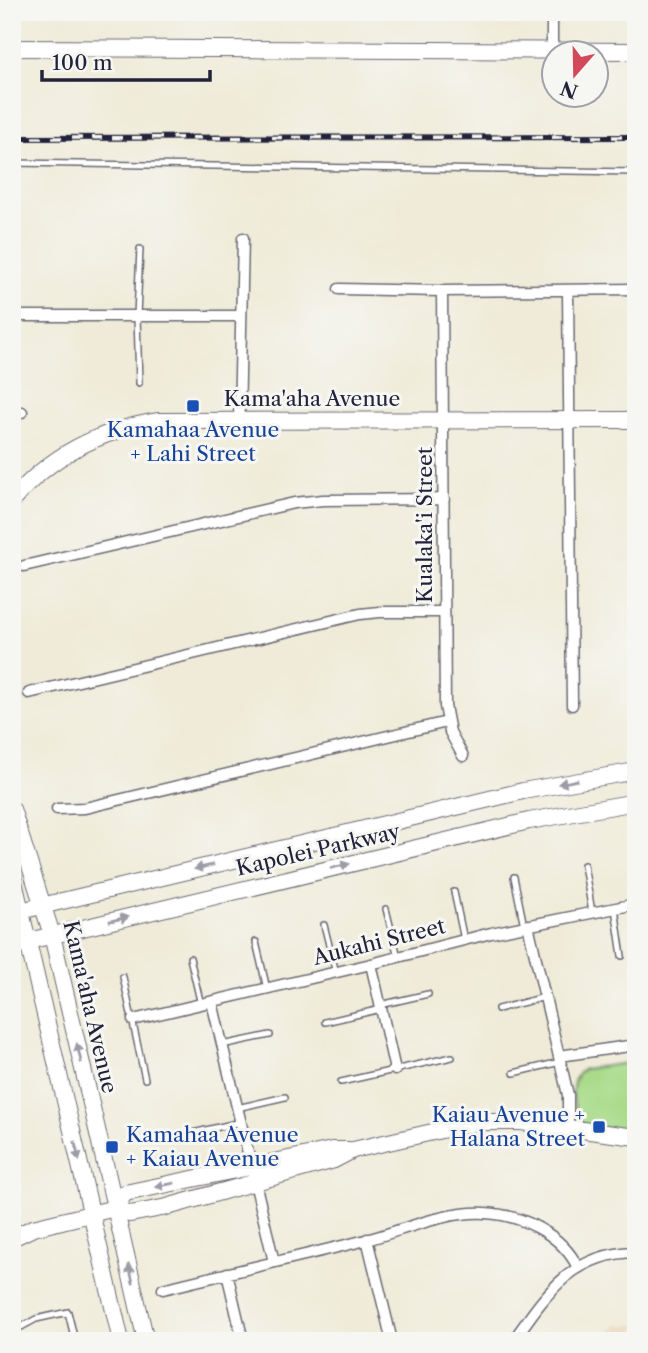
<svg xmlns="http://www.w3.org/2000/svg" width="648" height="1353" viewBox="0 0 648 1353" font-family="'Libre Caslon Text',serif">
  <rect width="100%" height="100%" fill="#f6f6f2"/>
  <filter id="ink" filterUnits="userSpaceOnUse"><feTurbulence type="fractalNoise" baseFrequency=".0143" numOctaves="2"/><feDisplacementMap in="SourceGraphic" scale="14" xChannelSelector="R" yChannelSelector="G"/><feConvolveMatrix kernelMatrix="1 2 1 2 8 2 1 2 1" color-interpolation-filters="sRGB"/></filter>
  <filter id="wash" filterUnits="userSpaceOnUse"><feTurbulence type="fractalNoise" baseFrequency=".00686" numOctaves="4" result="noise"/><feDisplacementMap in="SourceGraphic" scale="28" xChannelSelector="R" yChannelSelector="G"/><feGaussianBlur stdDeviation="1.57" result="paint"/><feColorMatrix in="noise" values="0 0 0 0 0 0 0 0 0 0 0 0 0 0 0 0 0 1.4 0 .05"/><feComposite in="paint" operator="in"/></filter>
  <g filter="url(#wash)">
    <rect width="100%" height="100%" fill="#efebd8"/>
    <path fill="#ebd8ba" d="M617,1325H636V1341H605Z"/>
    <path fill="#a9db8a" stroke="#667e62" stroke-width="2" d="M636,1062V1136L580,1123C574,1106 566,1079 584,1069Z"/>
  </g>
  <g filter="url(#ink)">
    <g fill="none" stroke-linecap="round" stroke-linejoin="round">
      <defs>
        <path id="lane" d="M12,163L636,172
          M139,383L137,316L140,249
          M584,865L592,912
          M514,877L524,926
          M454,892L464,940
          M615,908L622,956
          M386,909L398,957
          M324,925L336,973
          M256,942L267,989
          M190,958L201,1005
          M123,977L145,1079
          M380,1005L428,994
          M498,1009L545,997
          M325,1022L381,1009
          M222,1045L270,1035
          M514,1073L560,1062
          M341,1082L452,1057
          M237,1108L285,1097
          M162,1140L241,1122
          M12,1332L36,1319L68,1312L75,1341"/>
        <path id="street" d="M552,12V50
          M339,289L442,291L636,289
          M568,290L572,705
          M442,291L445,706L450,732L463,756
          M12,316H241
          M12,412H22
          M239,420L243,238
          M24,566L294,503L323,500L444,499
          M29,693L360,614L380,612H444
          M57,809L85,808L447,722
          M528,925L568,1095V1129
          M371,964L395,1070
          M212,1002L274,1262
          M133,1020L371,964L491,933L636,904
          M559,1056L636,1045
          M367,1239L392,1341
          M227,1273L243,1341
          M163,1289C231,1272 299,1257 366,1240C404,1230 445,1211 485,1213C522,1215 562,1234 578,1268
          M513,1341C546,1294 572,1253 636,1252"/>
        <path id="secondary" d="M12,48L636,51
          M12,501C50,455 101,430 159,421L636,420
          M12,809L52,935L146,1341
          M12,873L121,1341
          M12,913L523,791L636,771
          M12,945L529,821L636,802
          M115,1208L130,1214L167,1207L334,1160L353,1150L477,1122H521L636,1137
          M115,1208L125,1193L332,1150H349
          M12,1238L33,1228L115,1208"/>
      </defs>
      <use href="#lane" stroke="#6a6872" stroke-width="8"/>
      <use href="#street" stroke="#6a6872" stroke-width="13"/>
      <use href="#secondary" stroke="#6a6872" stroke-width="18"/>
      <use href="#lane" stroke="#fff" stroke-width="5"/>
      <use href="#street" stroke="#fff" stroke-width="10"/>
      <use href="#secondary" stroke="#fff" stroke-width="16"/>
      <defs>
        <path id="rail" d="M12,138L636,137"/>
      </defs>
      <use href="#rail" stroke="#22223b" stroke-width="6"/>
      <use href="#rail" stroke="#f6f6f2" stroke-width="3.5" stroke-dasharray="10" stroke-linecap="butt"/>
    </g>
    <defs><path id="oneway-solid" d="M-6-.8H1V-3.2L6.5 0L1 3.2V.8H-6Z" transform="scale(1.75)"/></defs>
    <g fill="#9c9ca7">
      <use href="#oneway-solid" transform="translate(568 782) rotate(169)"/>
      <use href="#oneway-solid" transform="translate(340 866) rotate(-13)"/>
      <use href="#oneway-solid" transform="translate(204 867) rotate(167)"/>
      <use href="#oneway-solid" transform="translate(119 919) rotate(-13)"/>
      <use href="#oneway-solid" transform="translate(79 1053) rotate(-103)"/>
      <use href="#oneway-solid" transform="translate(77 1151) rotate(77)"/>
      <use href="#oneway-solid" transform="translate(165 1185) rotate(168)"/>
      <use href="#oneway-solid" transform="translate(131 1274) rotate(-103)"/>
    </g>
  </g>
  <g fill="#1a4fb4" stroke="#f6f6f2" stroke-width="2.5">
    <rect x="186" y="399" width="14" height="14" rx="3.5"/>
    <rect x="592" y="1120" width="14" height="14" rx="3.5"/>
    <rect x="105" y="1140" width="14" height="14" rx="3.5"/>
  </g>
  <g text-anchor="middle" stroke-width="6" stroke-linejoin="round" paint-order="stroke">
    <g font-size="21" fill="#22223b" stroke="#f6f6f2">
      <text x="312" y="406">Kama'aha Avenue</text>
      <text transform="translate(425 525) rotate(-90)" y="7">Kualaka'i Street</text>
      <text transform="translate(318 850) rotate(-13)" y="7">Kapolei Parkway</text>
      <text transform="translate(379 942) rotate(-14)" y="7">Aukahi Street</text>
      <text transform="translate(90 1007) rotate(77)" y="7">Kama'aha Avenue</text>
    </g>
    <g font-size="21" fill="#164399" stroke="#f6f6f2">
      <text x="193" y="437">Kamahaa Avenue<tspan x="193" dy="24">+ Lahi Street</tspan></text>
      <text x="585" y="1122" text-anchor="end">Kaiau Avenue +<tspan x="585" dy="24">Halana Street</tspan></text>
      <text x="126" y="1142" text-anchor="start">Kamahaa Avenue<tspan x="126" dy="24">+ Kaiau Avenue</tspan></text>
    </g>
  </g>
  <rect width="648" height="1353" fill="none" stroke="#f6f6f2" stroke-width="42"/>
  <g transform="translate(575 74) rotate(200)"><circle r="33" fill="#f6f6f2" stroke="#a1a1a9" stroke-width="2"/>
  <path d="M0-5L12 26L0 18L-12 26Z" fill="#d1495b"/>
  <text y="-10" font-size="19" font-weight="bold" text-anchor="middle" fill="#22223b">N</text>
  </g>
  <path d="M42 70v10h168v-10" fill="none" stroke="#22223b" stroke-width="3.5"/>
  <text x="52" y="70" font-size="21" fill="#22223b" stroke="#f6f6f2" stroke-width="5" paint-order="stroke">100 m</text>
</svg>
